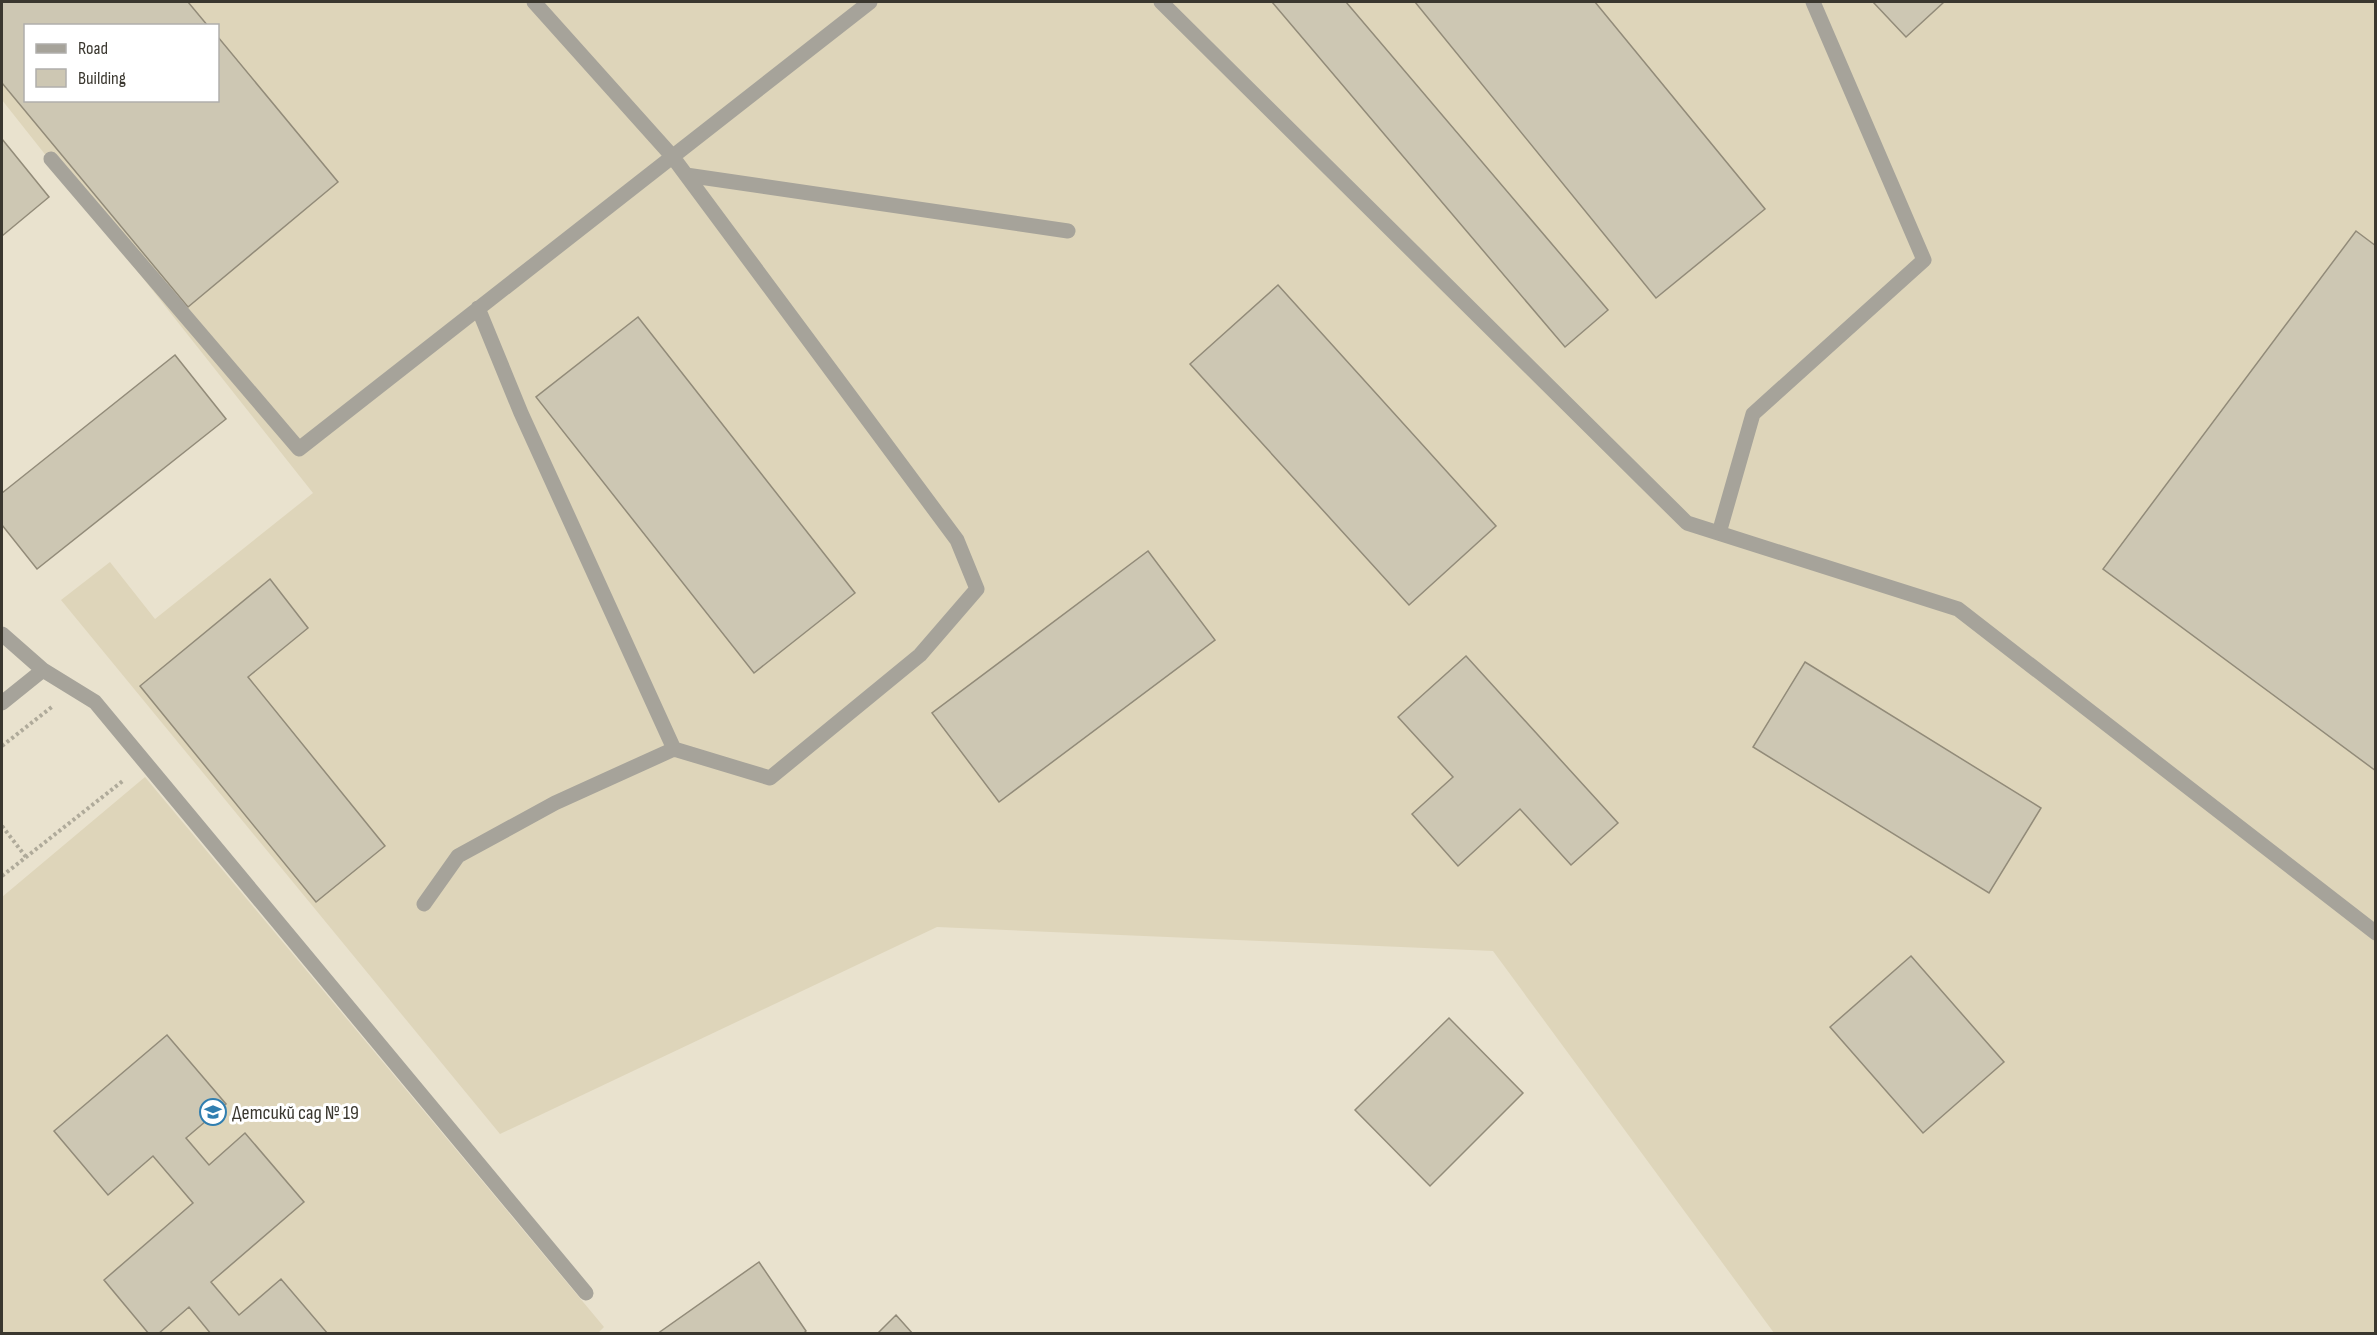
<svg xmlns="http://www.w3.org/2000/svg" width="2377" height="1335" viewBox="0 0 2377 1335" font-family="'Sofia Sans Condensed',sans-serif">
  <rect width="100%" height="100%" fill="#e9e2ce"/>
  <path fill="#ded5ba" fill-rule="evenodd" d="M2,2H2375V1333H1774L1493,951L937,927L500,1134L61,600L110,562L155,619L313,493L2,100ZM26,26H218V100H26Z
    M145,777L604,1327L597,1334H2V897Z"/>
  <path fill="#cdc7b3" stroke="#928b79" stroke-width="1.5" d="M2,2H188L208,26H26V100H218V37L338,182L188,307L2,83Z
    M1272,2H1346L1608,310L1565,347Z
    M1415,2H1595L1765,209L1656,298Z
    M1873,2H1944L1906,37Z
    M2,139L49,197L2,236Z
    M2356,231L2376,246V771L2103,569Z
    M1278,285L1496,526L1409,605L1190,364Z
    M638,317L855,593L754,673L536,397Z
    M175,355L226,419L37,569L2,525V493Z
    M1148,551L1215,640L999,802L932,713Z
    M270,579L308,628L248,677L385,846L316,902L140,686Z
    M1466,656L1618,823L1571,865L1520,809L1458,866L1412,814L1453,777L1398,717Z
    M1805,662L2041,808L1989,893L1753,747Z
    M1911,956L2004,1062L1923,1133L1830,1027Z
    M1449,1018L1523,1093L1430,1186L1355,1110Z
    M167,1035L226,1104L186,1138L209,1165L245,1133L304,1202L211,1282L239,1315L281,1279L328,1334H211L189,1307L158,1334H149L104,1280L193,1203L153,1156L108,1195L54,1131Z
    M759,1262L806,1331L803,1334H657Z
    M896,1315L913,1334H877Z"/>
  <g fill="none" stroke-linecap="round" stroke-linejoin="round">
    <path stroke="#afaa9a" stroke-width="4" stroke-dasharray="3 3" stroke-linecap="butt" d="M2,746L53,706
      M2,826L26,857
      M2,876L124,780"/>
    <path stroke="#a6a39a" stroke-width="15" d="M534,2L672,156L957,540L977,589L920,655L770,778L674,749
      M1161,2L1687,523L1958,609L2376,933
      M51,159L299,449L870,2
      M686,175L1068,231
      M1719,533L1753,414L1924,260L1813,2
      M2,634L43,670L95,702L586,1293
      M2,703L43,670
      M424,904L458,856L555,803L674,749L521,413L478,308"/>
  </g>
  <defs>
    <symbol id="school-ring" viewBox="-11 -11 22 22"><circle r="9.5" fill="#fff" stroke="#307eb0" stroke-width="1.5"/><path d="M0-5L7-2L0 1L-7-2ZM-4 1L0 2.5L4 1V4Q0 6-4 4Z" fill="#307eb0"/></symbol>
  </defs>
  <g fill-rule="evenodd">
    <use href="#school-ring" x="198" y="1097" width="30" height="30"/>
  </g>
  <g text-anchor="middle" stroke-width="6" stroke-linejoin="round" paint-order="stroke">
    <g font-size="20" fill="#3a372f" stroke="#fff" text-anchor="start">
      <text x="232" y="1119">Детсикй сад № 19</text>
    </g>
  </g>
  <rect width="2377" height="1335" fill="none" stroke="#3a372f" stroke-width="6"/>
  <rect x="24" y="24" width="195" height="78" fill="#ffffff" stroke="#b0afac" stroke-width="1.5"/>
  <rect x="36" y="44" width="30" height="9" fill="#a6a39a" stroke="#b0afac" stroke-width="1.5"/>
  <text x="78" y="54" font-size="18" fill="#3a372f">Road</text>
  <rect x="36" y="69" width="30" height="18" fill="#cdc7b3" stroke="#b0afac" stroke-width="1.5"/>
  <text x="78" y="84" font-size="18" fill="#3a372f">Building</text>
</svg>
